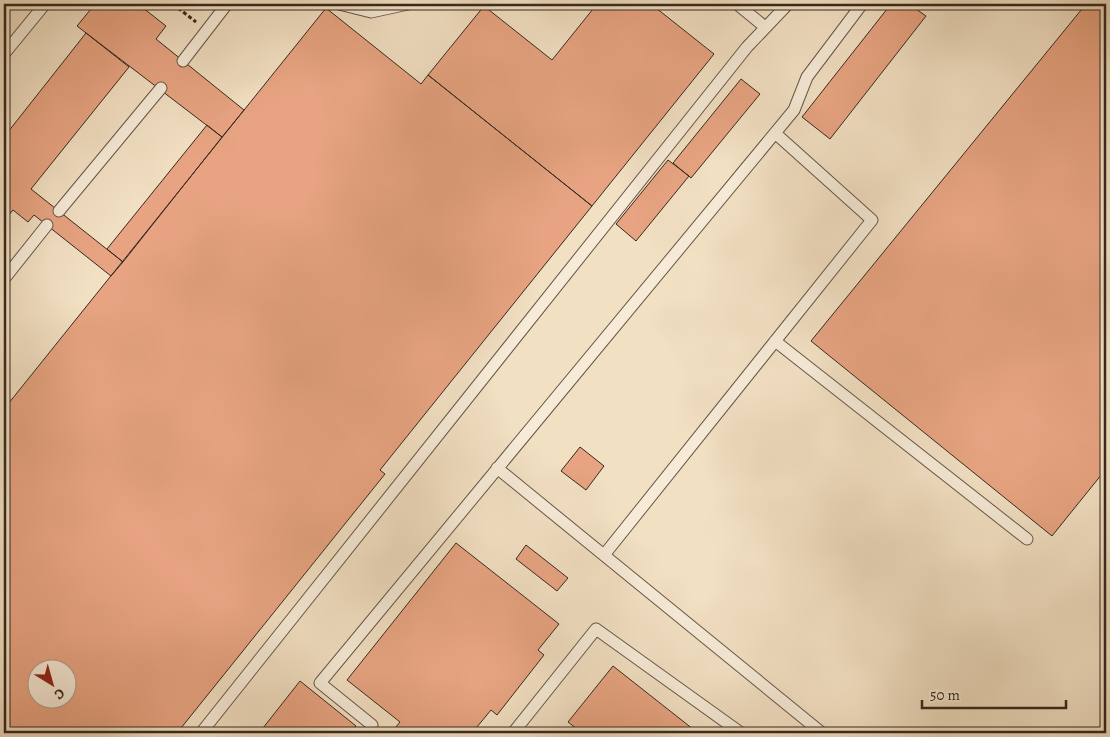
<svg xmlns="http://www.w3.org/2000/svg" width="1110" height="737" viewBox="0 0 1110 737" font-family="Alegreya,serif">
  <rect width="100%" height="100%" fill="#f2e0c3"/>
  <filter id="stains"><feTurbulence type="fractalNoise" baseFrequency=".004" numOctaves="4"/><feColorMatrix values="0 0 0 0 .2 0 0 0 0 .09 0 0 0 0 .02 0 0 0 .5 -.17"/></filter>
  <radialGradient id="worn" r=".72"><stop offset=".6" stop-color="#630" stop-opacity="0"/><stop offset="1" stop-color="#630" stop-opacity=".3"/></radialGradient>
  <path fill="#e8a482" stroke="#36291f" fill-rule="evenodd" d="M95,4H138L166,26L156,39L244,110L222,137L77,26Z
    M597,4H651L714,54L592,206L428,75L484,6L552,60Z
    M891,4H909L926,16L830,139L802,117Z
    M1086,4H1106V469L1052,536L811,341Z
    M326,8L421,84L428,75L592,206L380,470L385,474L177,733H4V409ZM38,670H68V700H38Z
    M86,33L129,67L31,189L123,262L111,276L34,215L28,222L13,210L4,221V137Z
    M741,79L760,94L691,178L673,163Z
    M207,125L222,137L123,262L107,249Z
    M668,160L689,176L636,241L616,224Z
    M580,447L604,466L586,490L561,471Z
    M456,543L559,624L538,650L544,655L497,715L491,710L472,733H391L400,722L347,680Z
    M526,545L568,578L557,591L516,559Z
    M613,666L698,733H582L568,722Z
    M300,681L356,726L350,733H259Z"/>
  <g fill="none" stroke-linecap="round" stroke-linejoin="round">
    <defs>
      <path id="service" d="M339,4L371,12L408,4
        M737,4L765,27
        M4,54L45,4
        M183,61L227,4
        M59,211L161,88
        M4,279L47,225
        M775,341L1027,539
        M497,468L822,733
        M604,555L872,220L775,133
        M372,725L320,683L794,110L807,77L862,4
        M201,733L747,47L788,4
        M513,733L596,629L741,733"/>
    </defs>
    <use href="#service" stroke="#655748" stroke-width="13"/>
    <path stroke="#36291f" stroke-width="3" stroke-dasharray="4 2.5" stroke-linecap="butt" d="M173,4L196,22"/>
    <use href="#service" stroke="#f7ebd8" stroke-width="11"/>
  </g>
  <rect width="1110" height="737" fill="none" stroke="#f2e0c3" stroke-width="20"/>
  <rect x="5" y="5" width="1100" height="727" fill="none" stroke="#36291f" stroke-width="2.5"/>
  <rect x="10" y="10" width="1090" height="717" fill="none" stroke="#36291f"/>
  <g transform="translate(52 684) rotate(143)"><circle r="24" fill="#f7ebd8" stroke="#aa9d8e"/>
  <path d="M0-4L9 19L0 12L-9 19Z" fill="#8f2418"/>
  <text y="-8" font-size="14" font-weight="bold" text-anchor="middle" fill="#36291f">С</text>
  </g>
  <path d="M922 700v8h144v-8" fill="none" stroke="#36291f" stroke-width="2.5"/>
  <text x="930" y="700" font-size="15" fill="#36291f" stroke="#f7ebd8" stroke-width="4" paint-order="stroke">50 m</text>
  <rect width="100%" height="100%" filter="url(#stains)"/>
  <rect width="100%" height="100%" fill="url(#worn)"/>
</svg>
